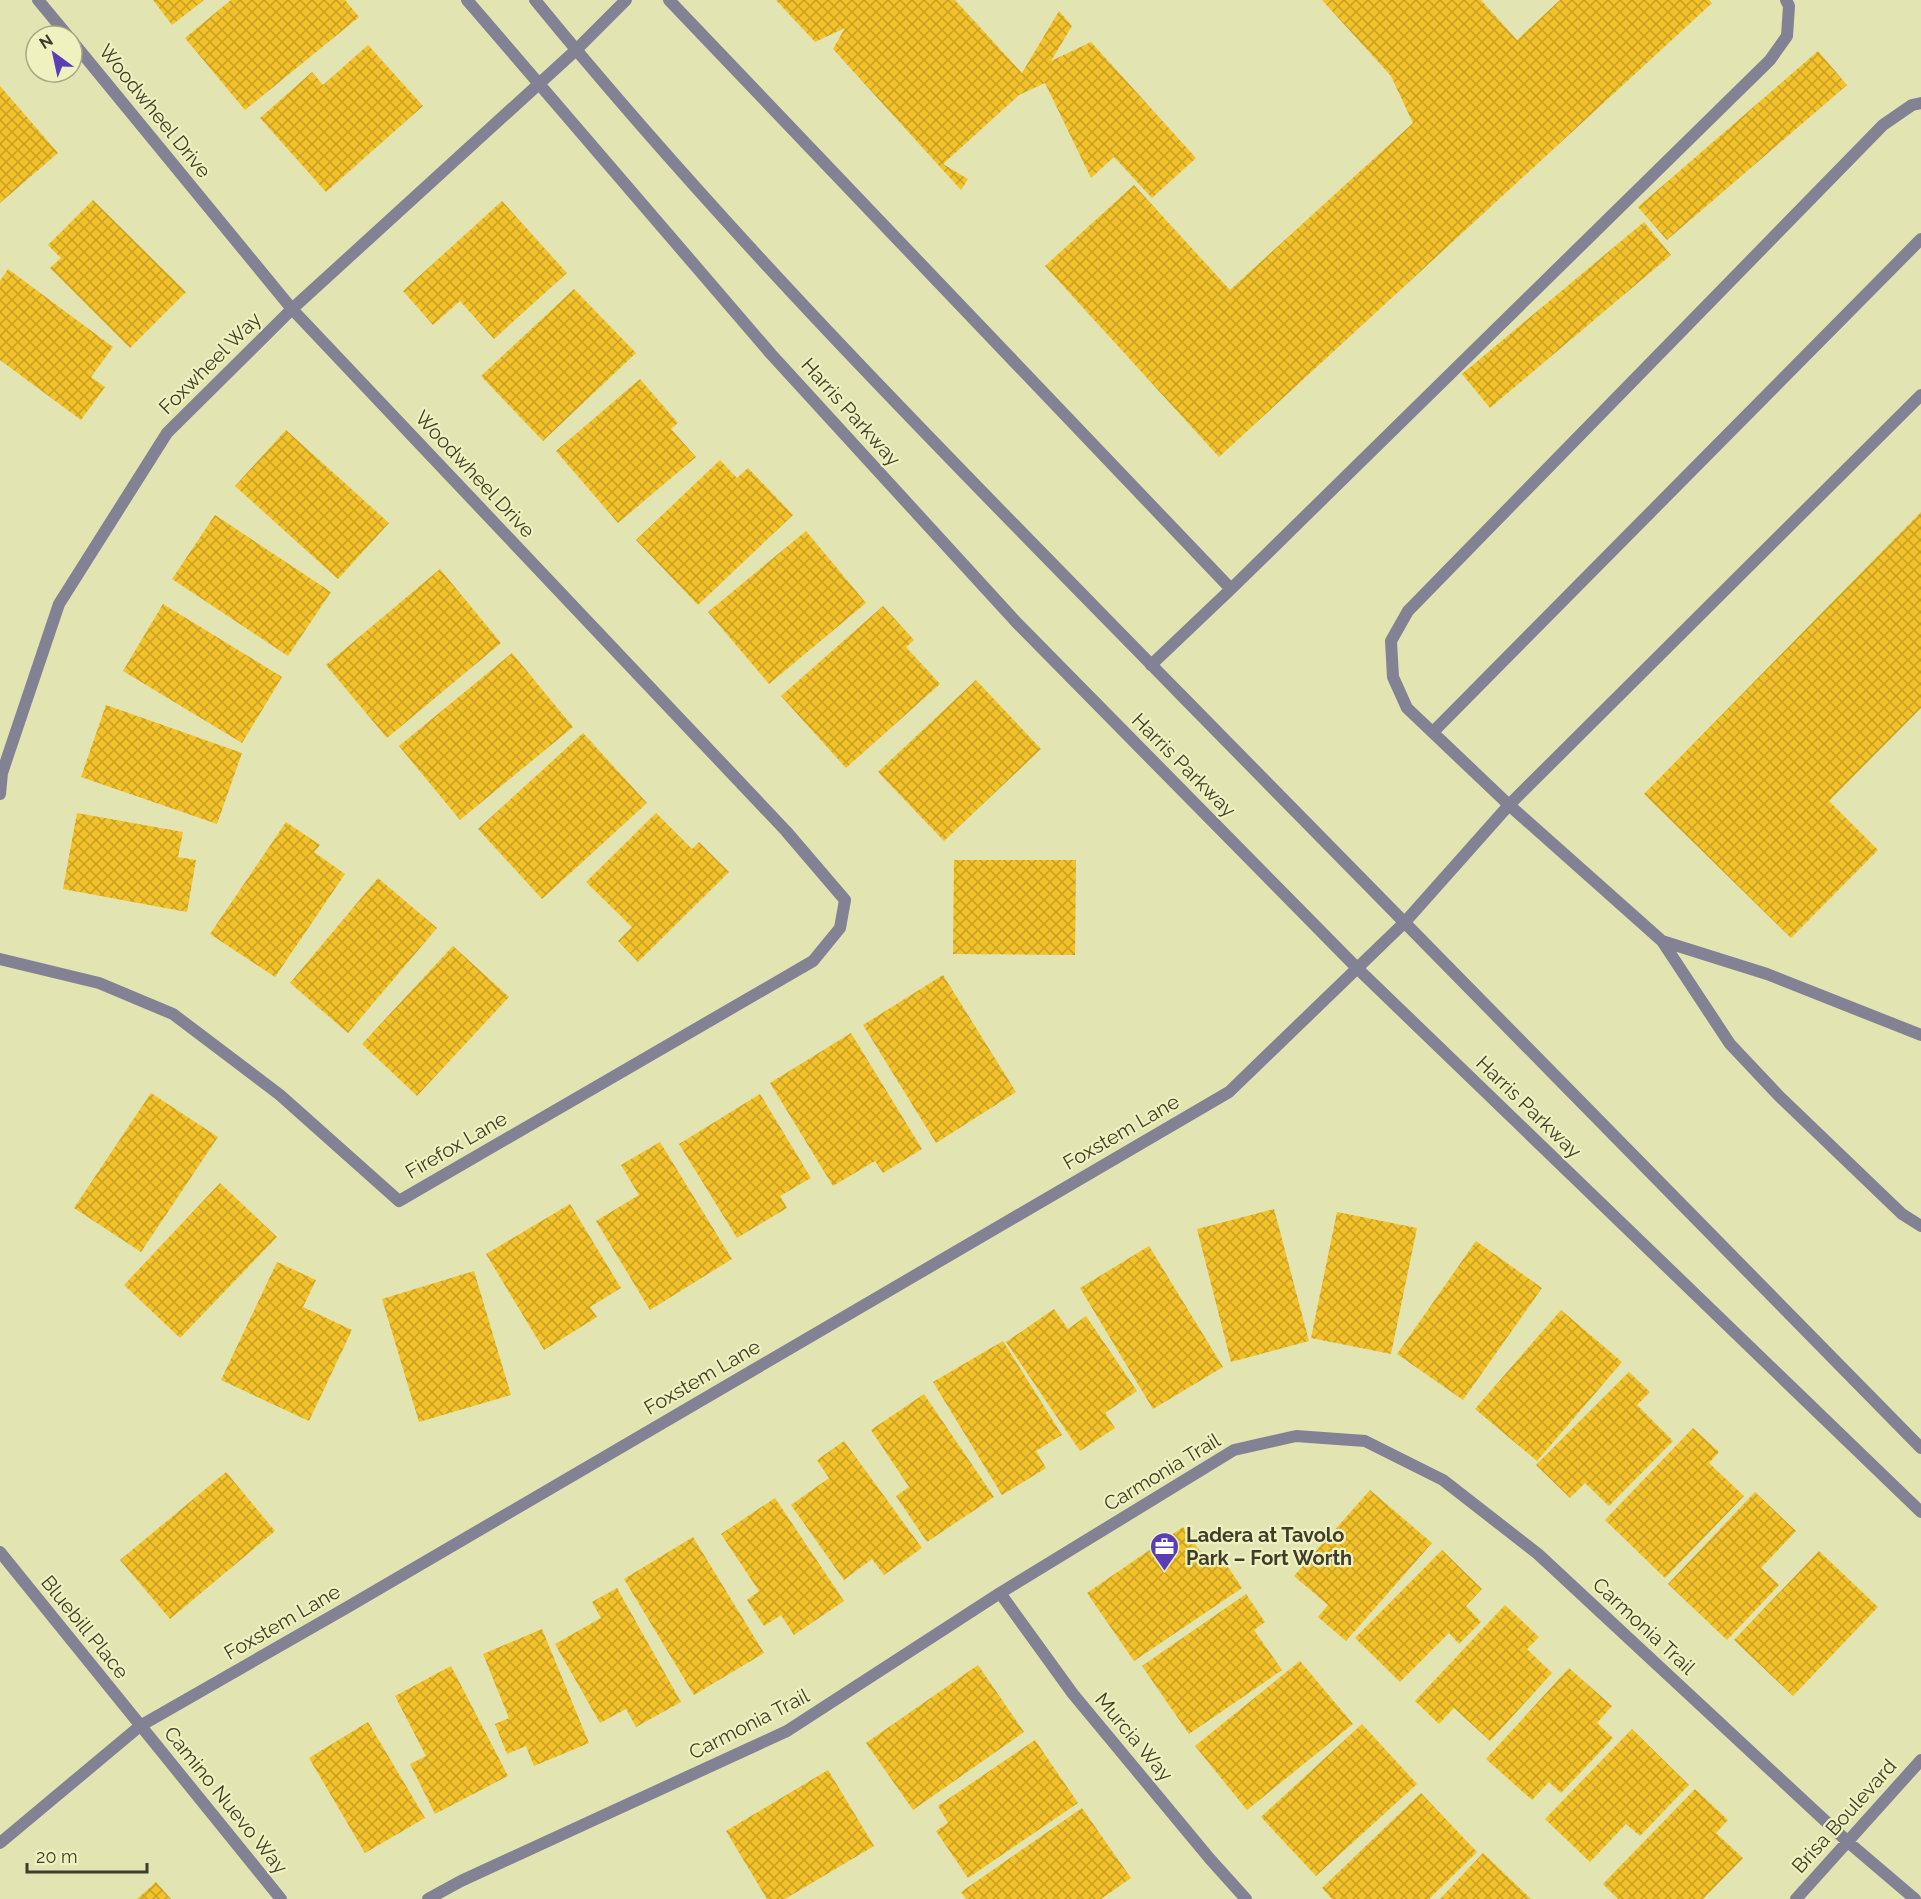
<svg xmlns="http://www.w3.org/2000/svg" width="1921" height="1899" viewBox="0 0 1921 1899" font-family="Raleway,sans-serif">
  <defs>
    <pattern id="building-cross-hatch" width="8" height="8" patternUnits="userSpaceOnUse" patternTransform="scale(1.5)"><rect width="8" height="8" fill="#f3c22a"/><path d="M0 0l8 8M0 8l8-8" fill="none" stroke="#c69f24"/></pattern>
  </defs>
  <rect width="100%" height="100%" fill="#e2e4b2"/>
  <path fill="url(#building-cross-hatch)" d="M153,0H204L172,25Z
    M231,0H345L359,17L245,110L185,38Z
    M776,0H955L1022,73L1059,11L1072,26L1051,61L1091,42L1196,158L1152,198L1114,157L1091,178L1045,83L1019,95L943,164L968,179L961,190L833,49L845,28L815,42Z
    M1322,0H1481L1517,40L1560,0H1709L1712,3L1219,457L1045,266L1134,185L1230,290L1413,123L1391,76Z
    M368,45L423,106L326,192L260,118L312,72L323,85Z
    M1818,51L1847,85L1667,240L1638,207Z
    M0,86L58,153L0,203Z
    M93,200L186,292L130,348L50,268L61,258L48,245Z
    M502,201L567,273L494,339L460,301L433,325L403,291Z
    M1644,222L1671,255L1490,408L1462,374Z
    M8,269L113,347L91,377L105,387L81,420L0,360V281Z
    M574,289L636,353L543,441L481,376Z
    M640,379L678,423L671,429L696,457L618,523L556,451Z
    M286,430L389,523L338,579L235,486Z
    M720,460L737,478L748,468L793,515L698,605L636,540Z
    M1921,512V708L1829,801L1878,850L1791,938L1644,794Z
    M215,515L331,592L288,656L172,579Z
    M806,531L866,603L769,684L708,612Z
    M440,569L501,643L387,738L326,665Z
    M163,604L282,677L242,743L123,671Z
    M883,606L914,640L906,647L940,684L846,768L781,696Z
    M512,653L573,727L460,820L399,746Z
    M976,680L1041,749L944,841L878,772Z
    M106,705L242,753L217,824L81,777Z
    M583,733L647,803L542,899L478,829Z
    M77,813L183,832L178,857L196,860L187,912L63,889Z
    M656,813L692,849L699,842L729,872L638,962L618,941L632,927L586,882Z
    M286,822L320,845L314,852L345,874L275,977L210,934Z
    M954,860H1076L1075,955L953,954Z
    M378,878L437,928L348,1033L290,983Z
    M453,946L509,997L417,1096L362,1044Z
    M943,975L1016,1092L936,1143L863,1025Z
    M851,1033L922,1149L883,1173L875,1161L833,1186L770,1083Z
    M151,1093L218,1137L141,1252L74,1208Z
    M760,1094L811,1178L780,1196L787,1208L737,1238L679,1144Z
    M660,1142L732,1259L650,1310L596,1221L639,1195L621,1165Z
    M220,1183L277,1237L180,1338L124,1285Z
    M570,1204L621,1288L590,1307L597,1317L544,1350L486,1254Z
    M1274,1209L1309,1341L1231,1362L1197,1229Z
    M1337,1212L1417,1228L1391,1354L1311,1338Z
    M1476,1241L1542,1288L1463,1400L1397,1354Z
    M1149,1246L1223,1367L1153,1409L1080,1288Z
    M277,1262L316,1280L303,1307L352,1330L309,1421L221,1380Z
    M474,1271L511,1395L419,1422L382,1299Z
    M1054,1309L1068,1329L1086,1316L1137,1391L1105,1413L1115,1428L1080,1451L1006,1342Z
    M1561,1310L1622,1362L1537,1461L1475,1409Z
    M1003,1341L1062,1435L1036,1451L1046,1468L1002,1495L933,1382Z
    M1629,1372L1650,1392L1637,1405L1673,1441L1609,1506L1585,1483L1570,1498L1536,1465Z
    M924,1394L994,1497L927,1542L896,1496L909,1487L871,1430Z
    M1693,1428L1719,1452L1709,1463L1744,1496L1665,1578L1605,1520Z
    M844,1441L922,1548L884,1575L872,1559L844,1580L791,1505L829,1478L817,1460Z
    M226,1472L275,1531L170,1619L120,1560Z
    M1370,1490L1432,1543L1346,1641L1318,1617L1328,1605L1294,1576Z
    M1755,1492L1796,1531L1761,1568L1779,1585L1727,1640L1668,1584Z
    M775,1498L844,1601L794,1635L781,1615L764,1626L747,1600L759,1591L721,1534Z
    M1183,1527L1210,1565L1222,1558L1242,1588L1134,1661L1087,1593Z
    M693,1537L764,1653L694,1695L624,1579Z
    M1442,1550L1482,1589L1466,1606L1481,1622L1459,1644L1449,1633L1400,1682L1355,1638Z
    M1819,1551L1878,1607L1793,1696L1734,1640Z
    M617,1588L681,1702L636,1727L626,1709L600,1723L555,1644L601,1618L592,1602Z
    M1246,1594L1265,1622L1254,1630L1282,1670L1189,1734L1142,1666Z
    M1505,1605L1539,1637L1527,1649L1552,1673L1490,1741L1454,1708L1439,1724L1415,1701Z
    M542,1629L589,1743L534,1766L526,1746L507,1754L495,1724L509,1718L483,1654Z
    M1300,1661L1353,1724L1247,1810L1195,1746Z
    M978,1665L1024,1732L913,1810L866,1743Z
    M451,1666L508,1776L435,1814L410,1764L426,1756L395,1696Z
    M1569,1668L1612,1706L1597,1723L1613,1738L1561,1793L1549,1782L1532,1800L1486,1759Z
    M368,1722L425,1818L365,1853L309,1758Z
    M1362,1724L1417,1784L1316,1876L1261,1817Z
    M1632,1729L1689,1785L1640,1836L1626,1824L1590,1862L1545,1819Z
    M1035,1740L1078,1803L968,1878L936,1831L948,1823L938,1806Z
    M828,1770L874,1846L785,1899H767L726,1831Z
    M1695,1789L1728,1820L1716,1833L1743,1858L1703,1899H1618L1603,1884Z
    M1421,1793L1477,1852L1429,1899H1332L1322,1888Z
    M1082,1808L1131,1878L1101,1899H966L961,1892Z
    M1483,1853L1531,1899H1440Z
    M156,1882L171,1899H137Z"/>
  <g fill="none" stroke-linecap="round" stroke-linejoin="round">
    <path stroke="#838295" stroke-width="12" d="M669,0L1231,589
      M576,50L626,0
      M1921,103L1912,105L1883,125L1408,611L1391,641L1393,677L1407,708L1509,805L1921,395
      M1151,665L1231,589L1770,60L1787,36L1789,6L1786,0
      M1433,732L1921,239
      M1405,922L1509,805L1662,941L1730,1044L1779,1096L1902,1214L1921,1226
      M1662,941L1767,974L1921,1035"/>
    <path stroke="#838295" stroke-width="12" d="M38,0L68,36
      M467,0L771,354L1017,623L1357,968L1921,1512
      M535,0C735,245 959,468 1180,694C1427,945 1674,1197 1921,1448
      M0,794L2,773L59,604L167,433L292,309L576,50
      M0,959L99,983L173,1014L280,1095L399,1201L813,961L840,928L845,900L786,831L292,309L72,41
      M0,1552L281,1899
      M1000,1593L1073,1694L1210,1859L1246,1899
      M0,1843L140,1726L346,1608L1229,1092L1405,922
      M428,1899L461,1881L787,1731L1000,1593L1234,1450L1296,1436L1365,1441L1443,1480L1538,1554L1848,1842L1915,1899
      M1796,1899L1921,1760"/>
  </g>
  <defs>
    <symbol id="office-pin" viewBox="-11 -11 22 30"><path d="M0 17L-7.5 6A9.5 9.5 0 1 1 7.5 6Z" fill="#5b3db5" stroke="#eff1bf"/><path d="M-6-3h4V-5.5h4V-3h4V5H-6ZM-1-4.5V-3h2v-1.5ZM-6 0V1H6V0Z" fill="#fff"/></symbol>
  </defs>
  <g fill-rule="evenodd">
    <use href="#office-pin" x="1148" y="1530" width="33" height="45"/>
  </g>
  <g text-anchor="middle" stroke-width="4.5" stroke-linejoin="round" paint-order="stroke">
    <g font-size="20" fill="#3d3d29" stroke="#eff1bf">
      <text transform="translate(155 111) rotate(51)" y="7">Woodwheel Drive</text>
      <text transform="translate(210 363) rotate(-45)" y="7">Foxwheel Way</text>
      <text transform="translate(851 412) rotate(48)" y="7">Harris Parkway</text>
      <text transform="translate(475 474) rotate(47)" y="7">Woodwheel Drive</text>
      <text transform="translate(1184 765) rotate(45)" y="7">Harris Parkway</text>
      <text transform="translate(1529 1107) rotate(44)" y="7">Harris Parkway</text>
      <text transform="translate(1121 1132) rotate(-30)" y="7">Foxstem Lane</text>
      <text transform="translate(456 1145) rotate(-30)" y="7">Firefox Lane</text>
      <text transform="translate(702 1377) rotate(-30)" y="7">Foxstem Lane</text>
      <text transform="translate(1162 1472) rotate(-31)" y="7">Carmonia Trail</text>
      <text transform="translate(282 1622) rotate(-30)" y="7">Foxstem Lane</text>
      <text transform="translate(1644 1626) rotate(43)" y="7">Carmonia Trail</text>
      <text transform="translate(85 1627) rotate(51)" y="7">Bluebill Place</text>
      <text transform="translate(749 1724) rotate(-27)" y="7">Carmonia Trail</text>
      <text transform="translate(1134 1737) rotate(50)" y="7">Murcia Way</text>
      <text transform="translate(226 1800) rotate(51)" y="7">Camino Nuevo Way</text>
      <text transform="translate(1844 1816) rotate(-48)" y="7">Brisa Boulevard</text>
    </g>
    <g font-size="20" font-weight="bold" fill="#3d3d29" stroke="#eff1bf" text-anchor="start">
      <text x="1186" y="1542">Ladera at Tavolo<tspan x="1186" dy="23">Park – Fort Worth</tspan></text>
    </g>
  </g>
  <g transform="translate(54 54) rotate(327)"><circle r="28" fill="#eff1bf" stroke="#a8a983" stroke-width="1.5"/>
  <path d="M0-4.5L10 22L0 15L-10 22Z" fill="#5b3db5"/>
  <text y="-9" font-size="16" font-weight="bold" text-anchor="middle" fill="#3d3d29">N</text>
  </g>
  <path d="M27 1863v9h120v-9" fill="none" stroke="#3d3d29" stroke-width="3"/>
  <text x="36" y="1863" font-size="18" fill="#3d3d29" stroke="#eff1bf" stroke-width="4.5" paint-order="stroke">20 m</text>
</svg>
